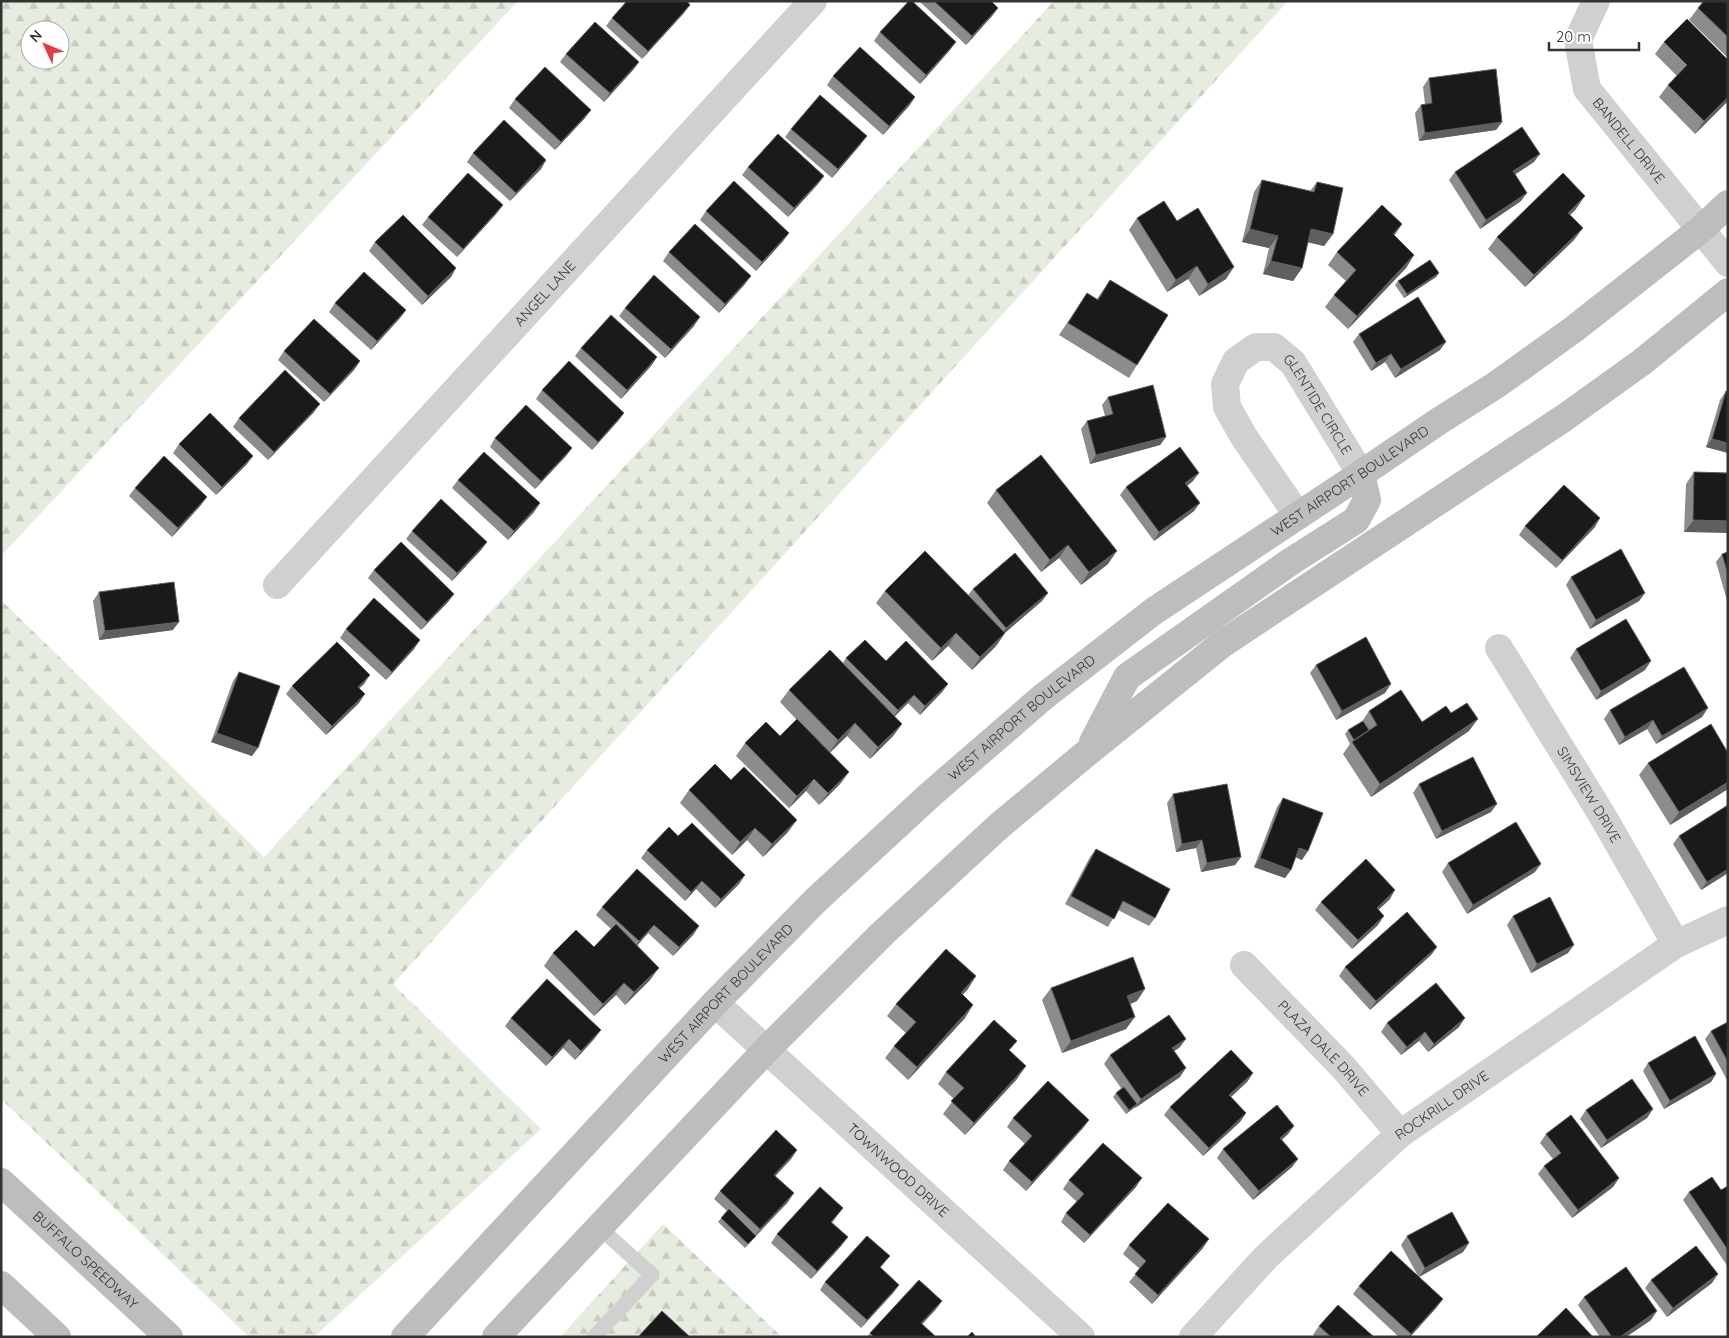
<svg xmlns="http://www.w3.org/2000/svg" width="1729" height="1338" viewBox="0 0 1729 1338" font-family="Quicksand,sans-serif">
  <defs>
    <pattern id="forest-firs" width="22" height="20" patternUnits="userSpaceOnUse" patternTransform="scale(1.25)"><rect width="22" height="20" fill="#e6ecdf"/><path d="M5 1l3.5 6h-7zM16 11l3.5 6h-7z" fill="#c6cbc0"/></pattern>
  </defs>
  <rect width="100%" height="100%" fill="#fff"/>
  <path fill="url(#forest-firs)" fill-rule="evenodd" d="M1,1H518L1,556ZM30,30H60V60H30Z
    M1054,1H1288L393,984L541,1129L314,1337H249L1,1099V600L264,857Z
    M663,1224L782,1337H560Z"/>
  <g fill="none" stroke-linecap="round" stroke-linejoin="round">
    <path stroke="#d0d0d0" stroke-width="15" d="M594,1337L652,1275L599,1227"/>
    <g stroke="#d0d0d0" stroke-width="28">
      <path id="s1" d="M1596,1L1578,40L1587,89L1728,263"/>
      <path id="s2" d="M1298,516L1244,437L1227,407L1225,384L1236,361L1256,347H1274L1293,363L1361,474"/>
      <path id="s3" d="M277,585L813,1"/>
      <path id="s4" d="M1499,648L1602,815L1676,944"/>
      <path id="s5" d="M1244,965L1343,1067L1400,1134"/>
      <path id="s6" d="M715,1003L1081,1337"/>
      <path id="s7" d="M1193,1337L1266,1257L1400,1134L1676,944L1728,920"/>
    </g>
    <g stroke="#bdbdbd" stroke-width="28">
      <path d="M1093,742L1127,677L1290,562L1356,520L1367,500L1361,474"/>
      <path id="s8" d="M1,1182L169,1337"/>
      <path d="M1,1285L57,1337"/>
      <path id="s9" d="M405,1337L715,1003L816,900L931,794L1043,697L1154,611L1361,474L1439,421L1496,385L1574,329L1700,230L1728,204"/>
      <path d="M496,1337L767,1049L883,933L999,826L1088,752L1222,644L1564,418L1642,362L1728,292"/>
    </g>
  </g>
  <path fill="#8c8c8c" d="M919,1H991L998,8L992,16L966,45Z
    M1728,1V58L1689,20L1698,8Z
    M684,13L642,59L606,26L612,18Z
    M880,32L950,50L920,84L874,41Z
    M1664,42L1728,101L1695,134L1659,97L1668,85L1677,76L1655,54Z
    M566,54L639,62L633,70L604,102L560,62Z
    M833,76L915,97L909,106L883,135L827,85Z
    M1429,78L1502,122L1496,130L1419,141L1415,113L1421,105L1425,104L1423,87Z
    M515,99L585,118L555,150L509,108Z
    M791,129L861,144L832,178L785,137Z
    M473,153L546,160L541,169L510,201L467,162Z
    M1534,162L1515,174L1521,201L1480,229L1449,180L1455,172Z
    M748,167L824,176L818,184L788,217L742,175Z
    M1262,180L1310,191L1317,182L1333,234L1324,246L1308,242L1302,268L1293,281L1263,274L1269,248L1242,242L1254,192Z
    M1576,209L1570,215L1574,240L1525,287L1488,249L1497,237Z
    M706,211L789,233L783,241L756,271L700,220Z
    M497,213L457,257L422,225L428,217Z
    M1137,218L1177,221L1226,279L1199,296L1188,279L1167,292L1129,230Z
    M1402,224L1394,236L1414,255L1406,268L1348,329L1325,307L1334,295L1346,281L1328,265L1337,252Z
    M375,242L456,268L451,277L422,305L369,251Z
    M669,252L745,284L719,313L663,261Z
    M1439,273L1436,277L1404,298L1395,285L1398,281Z
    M1110,280L1137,365L1129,378L1059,335L1087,293L1097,299Z
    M335,303L406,310L400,318L371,350L329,312Z
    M625,308L694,326L665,358L619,316Z
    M1359,334L1440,350L1395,378L1385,362L1371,371L1353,342Z
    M581,348L657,357L651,366L621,399L575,356Z
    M284,351L360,361L354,370L324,402L278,360Z
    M542,390L624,413L618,421L592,450L536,399Z
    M1726,391L1728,453L1706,447L1720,400Z
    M1108,397L1166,437L1160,445L1090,464L1081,429L1087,421L1105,416L1102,405Z
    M314,412L268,460L233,427L239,418Z
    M495,438L572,448L566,456L535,489L490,447Z
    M179,444L247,464L216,495L173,453Z
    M1694,472L1728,473L1684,532L1686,484Z
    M458,480L540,503L534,512L508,540L452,488Z
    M1193,481L1187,486L1194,511L1154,541L1120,495L1126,487Z
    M135,488L201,505L172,537L129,496Z
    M996,490L1108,564L1081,585L1059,558L1041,572L987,503Z
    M1525,526L1595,527L1556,568L1519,535Z
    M412,531L487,542L481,550L452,581L406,539Z
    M1728,552V604L1716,562L1722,554Z
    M374,570L454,594L448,602L421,630L368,578Z
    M1571,577L1645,593L1639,601L1590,629L1566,585Z
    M973,589L1048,593L1042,601L1005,633L996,646L972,670L948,646L932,661L876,603L885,591L968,595Z
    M99,592L173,630L99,640L93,601Z
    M346,629L420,640L414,649L386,680L340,638Z
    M1576,649L1645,670L1596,700L1570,658Z
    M846,658L886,661L948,684L942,692L920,715L908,703L894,717L902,724L893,736L870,759L847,736L830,753L849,772L840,784L819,805L806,791L789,808L736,756L745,743L780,736L797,720L780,702L789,690L843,663Z
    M1316,665L1385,693L1336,720L1310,673Z
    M239,672L252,756L211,742L233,681Z
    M364,684L359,688V703L326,735L286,694L292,686Z
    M1610,710L1702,717L1656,744L1647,729L1619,745L1604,719Z
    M1369,711L1422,722L1451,713L1469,731L1371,797L1343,754L1350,744L1345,734L1348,730L1361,723Z
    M1728,753V789L1670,825L1639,775L1648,763Z
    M731,780L788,832L763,857L747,840L732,855L680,803L689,790Z
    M1419,784L1491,812L1436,839L1413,793Z
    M1173,794L1241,857L1235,865L1201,872L1196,848L1176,852L1167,803Z
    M1283,798L1302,860L1295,857L1285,878L1254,867L1277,807Z
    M1728,805V873L1701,890L1673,844L1679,836Z
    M678,836L745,875L739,884L715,908L696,889L685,901L641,858L647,850Z
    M1096,849L1155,918L1149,926L1118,910L1108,927L1065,904L1090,857Z
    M1448,863L1535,872L1467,914L1442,872Z
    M1390,899L1378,910V925L1352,949L1315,910L1321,902Z
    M602,907L699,926L693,935L673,956L648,933L637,946L650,980L625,1005L616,995L594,1016L544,966L553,953L594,947L611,929L596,915Z
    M1513,916L1568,953L1531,973L1507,925Z
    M1437,947L1431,955L1370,1010L1339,976L1345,967Z
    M1051,988L1137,1001L1130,1004L1126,1029L1062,1053L1042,1000Z
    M968,989L962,995L965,1018L908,1080L885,1058L894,1046L906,1033L887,1016L896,1004Z
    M511,1018L595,1038L575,1060L563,1048L546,1066L505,1026Z
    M1728,1022V1082L1705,1039L1711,1031Z
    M1387,1023L1459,1027L1428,1052L1419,1041L1401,1055L1381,1032Z
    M1180,1047L1174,1051L1180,1077L1135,1108L1134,1107L1126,1114L1113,1097L1116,1093L1121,1088L1104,1064L1110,1055Z
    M1010,1051L1017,1079L965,1135L943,1114L954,1099L938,1084L946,1072Z
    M1648,1063L1716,1074L1711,1082L1664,1109L1643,1071Z
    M1253,1073L1247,1082L1231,1097L1246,1113L1240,1122L1203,1156L1164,1115L1170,1107Z
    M1653,1109L1647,1118L1601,1148L1580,1119L1586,1110Z
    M1013,1118L1089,1120L1083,1128L1026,1191L1003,1170L1009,1161L1025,1144L1007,1127Z
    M1294,1126L1288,1134L1282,1140L1298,1159L1292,1167L1253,1200L1217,1158L1223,1149Z
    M1546,1134L1619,1178L1613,1187L1572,1218L1538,1174L1544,1166L1553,1159L1540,1143Z
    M797,1150L791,1159L775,1176L788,1202L745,1248L718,1222L727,1211L714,1199L720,1191Z
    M1069,1180L1136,1187L1084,1243L1061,1222L1066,1213L1077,1202L1063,1189Z
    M1728,1186V1267L1683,1200L1689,1192L1721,1190Z
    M843,1208L832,1223L842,1245L811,1279L771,1243L777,1234Z
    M1407,1236L1469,1243L1463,1252L1419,1277L1437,1307L1410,1337H1399L1353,1294L1359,1286L1418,1276L1401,1245Z
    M1129,1245L1203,1248L1152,1304L1129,1282L1140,1269L1123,1254Z
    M884,1264L880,1268L899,1285L893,1293L861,1328L820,1290L825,1282Z
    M1651,1280L1712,1283L1667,1317L1645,1288Z
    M1584,1297L1651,1320L1626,1337H1600L1578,1305Z
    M942,1301L936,1309L922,1324L936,1337H867L870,1333Z
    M1319,1326L1374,1337H1316L1313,1335Z"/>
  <path fill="#5f5f5f" d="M690,5L684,13L642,59L648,51Z
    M998,8L992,16L966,45L972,36Z
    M956,42L950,50L920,84L926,75Z
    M639,62L633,70L604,102L610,93Z
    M915,97L909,106L883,135L889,126Z
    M1728,97V101L1695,134L1704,121Z
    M591,110L585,118L555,150L561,142Z
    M1502,122L1496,130L1419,141L1425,133Z
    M867,136L861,144L832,178L838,169Z
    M1540,154L1534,162L1507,180L1513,171Z
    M546,160L541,169L510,201L516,193Z
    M824,176L818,184L788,217L794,208Z
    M1527,193L1521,201L1480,229L1486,220Z
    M1585,196L1576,209L1559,226L1568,213Z
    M503,205L497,213L457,257L463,249Z
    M1402,224L1393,237V234Z
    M1583,228L1574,240L1525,287L1534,275Z
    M1250,229L1278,236L1269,248L1242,242Z
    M1311,229L1333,234L1324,246L1302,241Z
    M789,233L783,241L756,271L762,262Z
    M1414,255L1406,268L1348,329L1357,316Z
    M1271,261L1302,268L1293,281L1263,274Z
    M1197,266L1188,279L1167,292L1176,280Z
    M1234,267L1226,279L1199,296L1208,284Z
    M456,268L451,277L422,305L428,296Z
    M1439,273L1436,277L1404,298L1407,294Z
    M751,276L745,284L719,313L725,304Z
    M406,310L400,318L371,350L377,341Z
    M700,317L694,326L665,358L671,349Z
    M1446,342L1440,350L1395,378L1401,369Z
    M1391,354L1385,362L1371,371L1376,363Z
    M657,357L651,366L621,399L627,390Z
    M360,361L354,370L324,402L330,394Z
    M320,404L314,412L268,460L274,452Z
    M624,413L618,421L592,450L598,442Z
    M1166,437L1160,445L1090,464L1096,455Z
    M1712,439L1728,443V453L1706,447Z
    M572,448L566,456L535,489L541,481Z
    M253,456L247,464L216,495L222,487Z
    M1199,473L1193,481L1179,492L1185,483Z
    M207,497L201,505L172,537L178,528Z
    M540,503L534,512L508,540L514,531Z
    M1200,503L1194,511L1154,541L1159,532Z
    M1600,518L1595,527L1556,568L1562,560Z
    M1693,520L1728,521V533L1684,532Z
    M487,542L481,550L452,581L457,573Z
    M1068,545L1059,558L1041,572L1050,560Z
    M1117,551L1108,564L1081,585L1089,572Z
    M1048,593L1042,601L1000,637L1006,628Z
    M1645,593L1639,601L1590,629L1596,620Z
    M454,594L448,602L421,630L427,622Z
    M179,622L173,630L99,640L105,631Z
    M956,633L948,646L932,661L941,648Z
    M1005,633L996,646L972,670L980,657Z
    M420,640L414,649L386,680L392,672Z
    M1651,661L1645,670L1596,700L1601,691Z
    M370,675L364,684L352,695L358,687Z
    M948,684L942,692L920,715L925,706Z
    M1391,684L1385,693L1336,720L1342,711Z
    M365,694L359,703L326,735L332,726Z
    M914,695L908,703L892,719L898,710Z
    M1708,708L1702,717L1656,744L1662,736Z
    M1478,719L1469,731L1371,797L1380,784Z
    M1653,720L1647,729L1619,745L1625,737Z
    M855,723L847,736L829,753L838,740Z
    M902,724L893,736L870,759L878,747Z
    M217,733L258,748L252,756L211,742Z
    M849,772L840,784L819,805L828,793Z
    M814,779L806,791L789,808L797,796Z
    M1728,782V789L1670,825L1679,812Z
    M1497,804L1491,812L1436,839L1442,831Z
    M797,820L788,832L763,857L772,844Z
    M755,828L747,840L732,855L740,842Z
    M1202,840L1196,848L1176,852L1182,844Z
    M1299,848L1308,851L1302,860L1293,856Z
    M1241,857L1235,865L1201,872L1207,863Z
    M1260,858L1291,870L1285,878L1254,867Z
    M1541,864L1535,872L1467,914L1473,905Z
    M1728,869V873L1701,890L1707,882Z
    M745,875L739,884L715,908L721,899Z
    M702,881L696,889L685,901L691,892Z
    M1395,890L1390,899L1371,917L1377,908Z
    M1384,916L1378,925L1352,949L1358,940Z
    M654,925L648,933L633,950L639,941Z
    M699,926L693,935L673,956L679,947Z
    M1574,945L1568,953L1531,973L1537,964Z
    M1437,947L1431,955L1370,1010L1376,1001Z
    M659,968L650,980L625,1005L634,992Z
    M976,976L968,989L952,1006L961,993Z
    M624,983L616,995L594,1016L603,1004Z
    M1145,989L1137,1001L1118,1009L1127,996Z
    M973,1005L965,1018L908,1080L917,1067Z
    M1135,1017L1126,1029L1062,1053L1071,1041Z
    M1465,1018L1459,1027L1428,1052L1434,1044Z
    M601,1030L595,1038L575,1060L581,1051Z
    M1425,1032L1419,1041L1401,1055L1407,1047Z
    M569,1039L563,1048L546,1066L552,1057Z
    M1186,1039L1180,1047L1166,1057L1172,1048Z
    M1026,1066L1017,1079L965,1135L974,1123Z
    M1186,1068L1180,1077L1135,1108L1141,1099Z
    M1253,1073L1247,1082L1223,1104L1229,1095Z
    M1716,1074L1711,1082L1664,1109L1670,1101Z
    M1137,1104L1134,1108L1126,1114L1129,1110Z
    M1653,1109L1647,1118L1601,1148L1607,1140Z
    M1246,1113L1240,1122L1203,1156L1209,1148Z
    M1089,1120L1083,1128L1026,1191L1032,1182Z
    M1294,1126L1288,1134L1274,1146L1280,1138Z
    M797,1150L791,1159L768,1184L774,1175Z
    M1298,1159L1292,1167L1253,1200L1259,1191Z
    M1142,1178L1136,1187L1084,1243L1090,1235Z
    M1619,1178L1613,1187L1572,1218L1578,1210Z
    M794,1193L788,1202L754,1237L760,1229Z
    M848,1237L842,1245L811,1279L817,1271Z
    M1209,1239L1203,1248L1152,1304L1158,1295Z
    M1469,1243L1463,1252L1419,1277L1425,1268Z
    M1718,1274L1712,1283L1667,1317L1673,1308Z
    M899,1285L893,1293L861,1328L867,1320Z
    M1443,1299L1437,1307L1410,1337H1408Z
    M942,1301L936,1309L915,1332L921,1323Z
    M1657,1311L1651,1320L1626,1337H1620Z"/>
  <path fill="#1a1a1a" stroke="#5f5f5f" d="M627,1H687L690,5L648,51L612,18Z
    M909,1H912L956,42L926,75L880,32Z
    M934,1H991L998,8L972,36Z
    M1704,1H1728V37L1698,8Z
    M1687,19L1728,60V97L1704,121L1668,85L1687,65L1664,42Z
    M595,22L639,62L610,93L566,54Z
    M860,47L915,97L889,126L833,76Z
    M545,67L591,110L561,142L515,99Z
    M1496,69L1502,122L1425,133L1421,105L1432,103L1429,78Z
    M820,95L867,136L838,169L791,129Z
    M504,120L546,160L516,193L473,153Z
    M1522,127L1540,154L1513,171L1527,193L1486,220L1455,172Z
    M778,134L824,176L794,208L748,167Z
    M468,173L503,205L463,249L428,217Z
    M1563,173L1585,196L1568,213L1583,228L1534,275L1497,237Z
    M1262,180L1314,192L1317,182L1343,188L1333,234L1311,229L1302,268L1271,261L1278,236L1250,229Z
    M734,181L789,233L762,262L706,211Z
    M1164,201L1177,221L1198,208L1234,267L1208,284L1197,266L1176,280L1137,218Z
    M1382,205L1402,224L1393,234L1414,255L1357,316L1334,295L1356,270L1337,252Z
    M403,215L456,268L428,296L375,242Z
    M695,224L751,276L725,304L669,252Z
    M1430,260L1439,273L1407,294L1398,281Z
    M364,272L406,310L377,341L335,303Z
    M654,275L700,317L671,349L625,308Z
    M1110,280L1168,315L1137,365L1068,323L1087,293L1098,300Z
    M1418,297L1446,342L1401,369L1391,354L1376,363L1359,334Z
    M611,315L657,357L627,390L581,348Z
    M314,319L360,361L330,394L284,351Z
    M569,361L624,413L598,442L542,390Z
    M285,370L320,404L274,452L239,418Z
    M1153,385L1166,437L1096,455L1087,421L1113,414L1108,397Z
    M1726,391L1728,392V443L1712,439Z
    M526,405L572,448L541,481L495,438Z
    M210,413L253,456L222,487L179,444Z
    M1180,447L1199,473L1185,483L1200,503L1159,532L1126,487Z
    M484,452L540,503L514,531L458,480Z
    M1041,455L1117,551L1089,572L1068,545L1050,560L996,490Z
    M164,456L207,497L178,528L135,488Z
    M1694,472L1728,473V521L1693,520Z
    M1564,485L1600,518L1562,560L1525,526Z
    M441,499L487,542L457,573L412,531Z
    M401,542L454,594L427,622L374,570Z
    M1621,549L1645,593L1596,620L1571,577Z
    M925,551L1005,633L980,657L956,633L941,648L885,591Z
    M1728,552V575L1722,554Z
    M1015,553L1048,593L1006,628L973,589Z
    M174,582L179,622L105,631L99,592Z
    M374,598L420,640L392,672L346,629Z
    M1626,619L1651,661L1601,691L1576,649Z
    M1366,637L1391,684L1342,711L1316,665Z
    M865,640L886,661L906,641L948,684L925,706L914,695L898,710L846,658Z
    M337,642L370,675L358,687L365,694L332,726L292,686Z
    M830,650L902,724L878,747L855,723L838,740L789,690Z
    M1684,667L1708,708L1662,736L1653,720L1625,737L1610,710Z
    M239,672L280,686L258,748L217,733Z
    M1401,690L1422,722L1446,706L1451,713L1467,703L1478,719L1380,784L1352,742L1377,725L1369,711Z
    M797,719L849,772L828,793L814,779L797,796L745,743L766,722L780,736Z
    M1363,721L1369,730L1354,740L1348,730Z
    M1711,724L1728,753V782L1679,812L1648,763Z
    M1473,757L1497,804L1442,831L1419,784Z
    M715,764L731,780L744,767L797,820L772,844L755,828L740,842L689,790Z
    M1227,784L1241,857L1207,863L1202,840L1182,844L1173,794Z
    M1283,798L1323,813L1308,851L1299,848L1291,870L1260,858Z
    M1728,805V869L1707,882L1679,836Z
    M1516,822L1541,864L1473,905L1448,863Z
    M692,823L745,875L721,899L702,881L691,892L647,850L669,827L678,836Z
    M1096,849L1170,889L1155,918L1123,901L1114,919L1071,896Z
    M1366,859L1395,890L1377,908L1384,916L1358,940L1321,902Z
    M637,869L699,926L679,947L654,925L639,941L602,907Z
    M1550,897L1574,945L1537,964L1513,916Z
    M1407,912L1437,947L1376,1001L1345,967Z
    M616,924L659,968L634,992L624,983L603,1004L553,953L576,930L594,947Z
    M946,949L976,976L961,993L973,1005L917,1067L894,1046L916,1022L896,1004Z
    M1133,957L1145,989L1127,996L1135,1017L1071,1041L1051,988Z
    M547,979L601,1030L581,1051L569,1039L552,1057L511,1018Z
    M1436,983L1465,1018L1434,1044L1425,1032L1407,1047L1387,1023Z
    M1169,1015L1186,1039L1172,1048L1186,1068L1141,1099L1110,1055Z
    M994,1020L1017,1041L1009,1050L1026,1066L974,1123L951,1101L964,1088L946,1072Z
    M1728,1022V1062L1711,1031Z
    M1695,1036L1716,1074L1670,1101L1648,1063Z
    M1231,1050L1253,1073L1229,1095L1246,1113L1209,1148L1170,1107Z
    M1632,1079L1653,1109L1607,1140L1586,1110Z
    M1048,1081L1089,1120L1032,1182L1009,1161L1032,1136L1013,1118Z
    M1124,1087L1137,1104L1129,1110L1116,1093Z
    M1277,1105L1294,1126L1280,1138L1298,1159L1259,1191L1223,1149Z
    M1571,1115L1619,1178L1578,1210L1544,1166L1561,1153L1546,1134Z
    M776,1130L797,1150L774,1175L794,1193L760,1229L720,1191Z
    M1103,1143L1142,1178L1090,1235L1066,1213L1084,1194L1069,1180Z
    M1712,1177L1721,1190L1728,1186V1250L1689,1192Z
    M820,1187L843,1208L831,1222L848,1237L817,1271L777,1234Z
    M1168,1203L1209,1239L1158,1295L1135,1274L1146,1261L1129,1245Z
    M729,1209L756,1236L748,1244L721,1218Z
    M1452,1212L1469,1243L1425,1268L1407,1236Z
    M867,1236L890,1256L880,1267L899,1285L867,1320L825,1282Z
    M1696,1246L1718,1274L1673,1308L1651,1280Z
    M1391,1251L1443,1299L1411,1334L1359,1286Z
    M1626,1267L1657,1311L1620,1337H1612L1584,1297Z
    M919,1280L942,1301L921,1323L936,1337H874L870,1333Z
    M1338,1305L1374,1337H1331L1319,1326Z
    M1566,1308L1593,1337H1536Z
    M662,1311L690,1337H638Z
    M972,1332L976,1337H967Z"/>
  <g text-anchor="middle" stroke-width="5" stroke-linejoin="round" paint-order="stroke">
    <g font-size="14" fill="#333" stroke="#fff">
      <text dy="5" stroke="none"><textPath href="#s1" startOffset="159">BANDELL DRIVE</textPath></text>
      <text dy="5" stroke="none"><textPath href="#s3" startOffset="396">ANGEL LANE</textPath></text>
      <text dy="5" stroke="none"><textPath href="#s2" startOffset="294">GLENTIDE CIRCLE</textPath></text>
      <text dy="5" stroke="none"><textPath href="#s9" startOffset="1280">WEST AIRPORT BOULEVARD</textPath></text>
      <text dy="5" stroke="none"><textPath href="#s9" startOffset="875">WEST AIRPORT BOULEVARD</textPath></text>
      <text dy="5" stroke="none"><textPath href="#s4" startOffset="172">SIMSVIEW DRIVE</textPath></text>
      <text dy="5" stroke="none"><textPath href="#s9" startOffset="470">WEST AIRPORT BOULEVARD</textPath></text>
      <text dy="5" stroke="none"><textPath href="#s5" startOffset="115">PLAZA DALE DRIVE</textPath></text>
      <text dy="5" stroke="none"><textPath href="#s7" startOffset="341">ROCKRILL DRIVE</textPath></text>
      <text dy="5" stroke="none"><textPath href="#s6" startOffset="248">TOWNWOOD DRIVE</textPath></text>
      <text dy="5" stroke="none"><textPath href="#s8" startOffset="115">BUFFALO SPEEDWAY</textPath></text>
    </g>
  </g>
  <rect width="1729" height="1338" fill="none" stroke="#333333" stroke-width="5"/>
  <g transform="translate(45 45) rotate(314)"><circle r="24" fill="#ffffff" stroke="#adadad"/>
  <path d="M0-4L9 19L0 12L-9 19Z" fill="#e63946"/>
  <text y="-8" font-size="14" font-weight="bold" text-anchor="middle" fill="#333333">N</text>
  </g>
  <path d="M1549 42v8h90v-8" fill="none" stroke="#333333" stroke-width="2.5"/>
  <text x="1556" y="42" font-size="15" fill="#333333" stroke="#ffffff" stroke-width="4" paint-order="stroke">20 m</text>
</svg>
